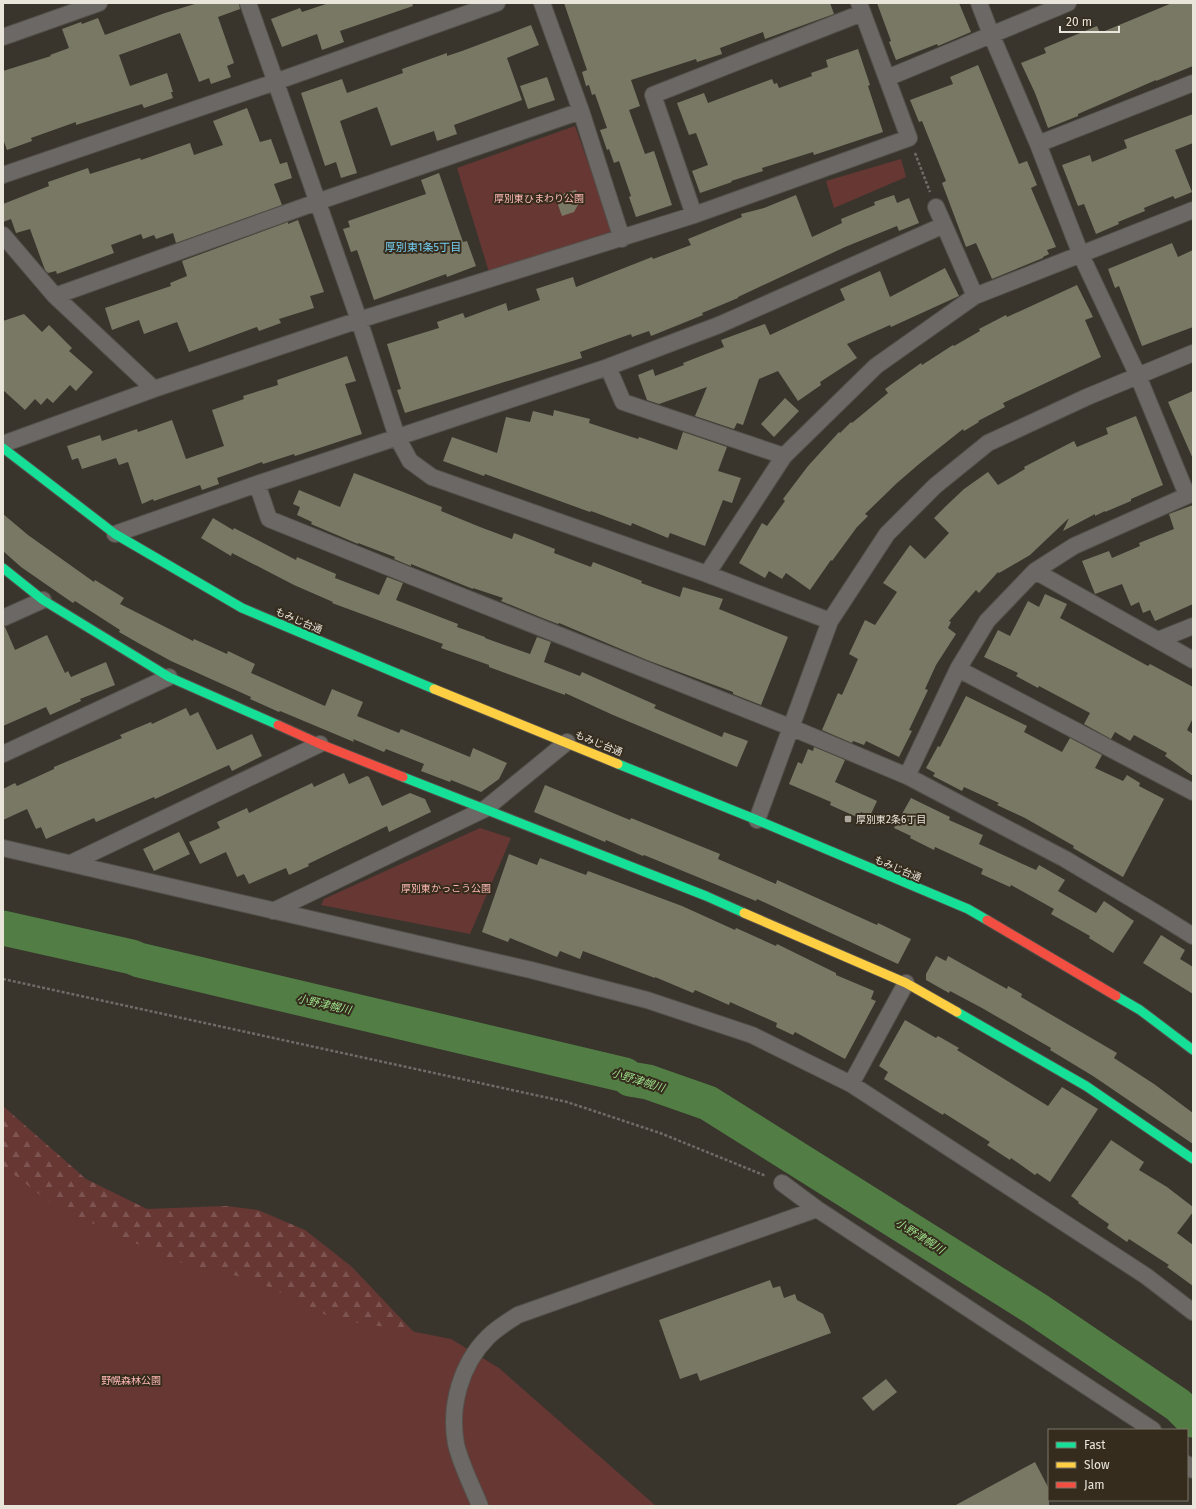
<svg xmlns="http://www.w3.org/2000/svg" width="1196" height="1509" viewBox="0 0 1196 1509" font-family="'Fira Sans','Noto Sans JP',sans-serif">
  <defs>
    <pattern id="forest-firs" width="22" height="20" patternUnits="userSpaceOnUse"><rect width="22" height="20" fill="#673734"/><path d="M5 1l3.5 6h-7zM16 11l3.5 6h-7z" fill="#7d5451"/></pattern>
  </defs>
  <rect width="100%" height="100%" fill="#39352d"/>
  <path fill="url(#forest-firs)" d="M3,1106L86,1179L147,1209L226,1206L258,1210L305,1230L352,1267L426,1345L3,1370Z"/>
  <path fill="#673734" d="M575,126L613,232L489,272L457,168Z
    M901,159L906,177L834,208L826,181Z
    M480,828L511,838L470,934L321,905L324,899Z
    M3,1166L53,1205L174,1261L254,1280L336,1320L400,1329L451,1339L499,1368L656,1506H3Z"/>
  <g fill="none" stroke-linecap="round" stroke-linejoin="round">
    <path stroke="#527e45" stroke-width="35" d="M3,928L132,957L139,960L625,1075L630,1079L648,1082L708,1103L1036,1309L1178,1405L1193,1420"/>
  </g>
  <path fill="#797865" d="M198,3H239L240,9L218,17L234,63L227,66L231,77L211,84L209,78L199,82L180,33L119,55L130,86L167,73L173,92H171L173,98L144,108L142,104L76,125V122L31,138L32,141L7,150L3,139V71L51,56L50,55L69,48L62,29L81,22L82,24L98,18L105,35L165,13Z
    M329,3H412L413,6L340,31L344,42L322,50L317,34L282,47L271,19L300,8L302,12Z
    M564,3H830L834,14L765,39L763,32L720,48L722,54L697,62L696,59L631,80L640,106L629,110L645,154L654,151L672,205L636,217L629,197L631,196L619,161L614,163L609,149L607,150L600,130L607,128L595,94L592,95L589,85L586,86L582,72L587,70Z
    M877,3H959L971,32L938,46L937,44L896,60L889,42L891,41Z
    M1172,3H1193V66L1156,81V80L1078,114V116L1048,128L1035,93L1021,63L1046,53L1044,48L1097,26L1100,33Z
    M531,25L539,45L507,58L522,100L454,125L457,134L437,141L434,131L391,146L377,107L340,121L357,173L341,178L336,162L325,166L301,93L342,79L347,93L403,73L402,69L447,53V56L462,51Z
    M858,49L870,85L868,86L883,132L814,155L813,152L762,168L763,171L731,181L732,182L700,193L692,171L708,165L696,133L689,135L677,103L704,93L708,103L772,79L774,84L777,83L779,88L812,76L811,73L828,67L826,60Z
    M978,65L1019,164L1027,161L1037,185L1031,188L1056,247L1047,250L1049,254L1043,257V258L992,279L976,243L966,247L942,183L946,181L922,121L919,122L910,100L953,84L950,77Z
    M547,77L555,100L528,109L520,86Z
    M247,108L260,142L271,139L280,164L287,162L292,178L274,184L282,205L176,243L173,233L156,239L154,235L143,239L141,234L111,245L114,253L57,274L56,271L48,273L45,270L30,229L16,233L11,219L3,222V204L49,186L48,182L88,168L90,174L140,158L141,160L190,143L194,155L223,145L213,121Z
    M1193,114V143L1175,150L1192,192L1175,199L1173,196L1144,208L1145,211L1118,222L1119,224L1096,234L1084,204L1078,206L1062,165L1090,155L1092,162L1127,148L1124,140Z
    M439,173L463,242L467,241L476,266L447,277L446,274L374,300L357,250L351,252L343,229L350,227L348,221L426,194L421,180Z
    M576,190L580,201L574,212L562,216L558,205L564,193Z
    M796,195L812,237L842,223L841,219L875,205L874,202L894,195L897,203L909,198L919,223L899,231L897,226L845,247L738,297V298L702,313L703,315L651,336L649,331L632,337L631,334L580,352L582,358L405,413L397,390L401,389L387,344L439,328L437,322L463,313L465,318L506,303L508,311L540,300L536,289L573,277L576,287L652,257L653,259L691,245L688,239L742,217L741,214L764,208Z
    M298,220L324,292L310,296L314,308L279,319L281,323L259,331L257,327L189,352L177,322L144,334L139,320L112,330L105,308L171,286L170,283L187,276L182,261L288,222V224Z
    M1172,243L1178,257L1193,250V327L1142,346L1119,286L1115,288L1108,269Z
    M945,268L959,296L891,327L890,325L847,344L857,358L820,382L821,385L798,401L778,371L759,379L743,425L737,423L734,429L695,416L707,387L659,404L647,400L638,375L653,369L655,376L684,365L683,363L724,347L721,340L765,324L770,335L845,300L840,289L880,271L890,297Z
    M1077,285L1093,317L1085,320L1101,357L1003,403L1005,407L978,421L979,422L964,431L963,429L919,464L897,483L865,514L868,516L857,527L832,561L831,560L810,590L786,573L782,579L769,571L765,578L739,563L762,523L767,526L785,501L783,499L808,466L839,432L840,433L851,422L852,423L888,393L885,389L921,363L922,365L953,345L954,346L980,331L979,329L1006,315L1007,317Z
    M24,314L42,332L49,325L72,348L69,351L93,372L76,391L70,385L53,403L47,398L41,405L35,399L25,410L3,390V321Z
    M347,356L356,381L345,384L362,434L295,456L294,454L263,464L262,462L217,478L219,484L202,490L200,485L154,501L153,499L142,504L128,462L119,465L116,458L82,469L78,458L72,460L67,446L100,435L102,441L137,429L138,432L172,420L186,459L224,446L212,410L244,399L243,396L278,385L277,380Z
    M1193,391V459L1168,402Z
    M785,398L799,411L774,437L761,424Z
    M554,410L590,419L589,423L638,439L639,437L677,450L683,432L727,447L718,471L741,478L732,503L723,500L705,546L670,533L668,538L632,523L631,526L591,511L590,512L485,474L484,476L443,461L452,437L497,453L506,417L530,422L533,411L553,416Z
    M1136,416L1163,485L1131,499V501L1105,512V511L1095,516V514L1063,531L1069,518L1030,555L999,573L998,572L979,593L976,590L949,621L951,622L948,628L956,634L936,665L925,689L928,690L909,730L912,731L899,757L866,741L864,745L853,741L852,743L822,730L838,693L842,695L858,659L849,654L865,620L875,625L897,592L883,583L910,545L925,559L949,533L934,518L946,506L964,489L988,472L998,485L1025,469L1024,467L1074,441L1077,447L1108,434L1106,428Z
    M354,473L442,507L441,511L480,527L512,539L514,533L555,549L554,553L591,567L593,562L642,581L641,583L680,597L683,587L723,599L719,609L788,637L761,705L733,694V692L647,660L559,623L558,624L545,619L501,601L503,598L473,588V589L411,564V566L394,559L395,557L358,543V544L311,524L312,522L297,515L300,507L293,504L299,490L340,507Z
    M1193,505V604L1155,621L1150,610L1143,613L1139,602L1131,606L1122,584L1095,594L1082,561L1109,551L1112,558L1140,546L1139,543L1174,529L1169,514Z
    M3,514L28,535L94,582L95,580L124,598L120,604L193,641L194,639L227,654L228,651L255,664L251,673L325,706L332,689L363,702L357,716L399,733L401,729L470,757L473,748L507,763L499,779L481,792L451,780L450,782L421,771L424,764L386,749L384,752L353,739L354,742L280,711L279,712L250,699L251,697L171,661L140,644L119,632L120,630L75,601L73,603L21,567L3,551Z
    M213,518L233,530L234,528L296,560L297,557L336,574L335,578L379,595L387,577L403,583L396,600L458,624L457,627L485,637V638L530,654L537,637L551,642L544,662L580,676L582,672L656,705L654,708L722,737L724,732L748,741L737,767L613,715L565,693V695L489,667V665L441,648L443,644L332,603L333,602L294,585L232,553L231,556L201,538Z
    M1045,594L1067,604L1060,618L1148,666L1150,664L1193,687V718L1187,730L1193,734V776L1165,756L1167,753L1134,735L1130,741L1115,732L1111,739L1084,724L1090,713L1039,686L1038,688L1016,676L1018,673L984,657L998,630L1010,636L1028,601L1039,607Z
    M3,627H5L15,650L47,635L65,673L68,671L71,677L106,662L115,685L80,699L81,701L50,715L46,707L3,726Z
    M966,696L1027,726L1024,732L1062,752L1070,738L1102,755L1095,768L1123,781L1127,775L1140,783L1139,786L1164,799L1123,877L1073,848L1074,846L1025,818L997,805L999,803L964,787L962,791L933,776L935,773L926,768L938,746L940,747Z
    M186,708L190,716L198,712L217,750L252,734L262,756L232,771L229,765L155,799L154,797L96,822L94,818L46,839L41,827L36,829L27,809L3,820V789L15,783L17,786L54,769V767L122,738L120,735L151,722L152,724Z
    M814,747L845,760L835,782L877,801L870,816L861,812L859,818L830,805L831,802L789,784L798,762L802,764L808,749L813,751Z
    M344,773L349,784L367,776L369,777L382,806L410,793L425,799L431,812L389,832L387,826L308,864L309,866L289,875L286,868L249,884L244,874L237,877L226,852L200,864L189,842L220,828L217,822L247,808L249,813L312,783L314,787Z
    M545,785L630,820L631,818L720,854L718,859L776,884L777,880L877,925L878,923L911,939L898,964L757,899L756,901L644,855L643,856L606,840L605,842L534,812Z
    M911,798L950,817L949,820L983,835L979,844L1036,870L1039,865L1065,880L1058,891L1096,913L1104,901L1134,921L1113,953L1089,938L1090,936L1051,914L1054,909L1011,885L1010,887L981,874L983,869L935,847L934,850L910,838L911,836L894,828Z
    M179,832L190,854L154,871L143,849Z
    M509,854L537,865L540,858L586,875L588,871L682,906L735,930L736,928L776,946L777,944L836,973V975L874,991L871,999L876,1001L845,1059L795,1032L793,1035L776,1027L777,1023L730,1002L729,1005L695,990L693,993L655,977V978L583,951L580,959L560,951L557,957L510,938L508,942L482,932Z
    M1161,935L1185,950L1180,959L1193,967V994L1143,963Z
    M936,956L946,961L948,956L1007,989L1008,986L1022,994L1021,997L1117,1053L1114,1058L1154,1084L1193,1113V1144L1093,1076L1050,1050L1051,1048L982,1008L950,991L949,993L926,980V974Z
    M905,1020L936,1038L938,1036L959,1048L957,1050L1048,1106L1062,1087L1098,1109L1050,1182L1037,1173L1035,1175L1011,1158L1010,1160L987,1145L990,1142L944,1113L943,1115L884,1079L888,1072L879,1066Z
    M1111,1140L1144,1162L1139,1170L1167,1187L1193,1207V1212L1177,1233L1193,1245V1286L1167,1267L1169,1265L1129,1239L1127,1242L1107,1228L1109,1224L1078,1203L1079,1202L1071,1196Z
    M770,1280L773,1288L780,1286L784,1298L795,1294L797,1300L823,1314L831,1333L700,1381L697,1373L680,1379L659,1320Z
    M886,1379L897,1392L873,1411L862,1398Z
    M1035,1462L1049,1489V1506H954Z"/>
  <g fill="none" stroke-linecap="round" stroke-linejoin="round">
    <defs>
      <path id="street" d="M248,3L359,320L397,437L410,461L432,477L707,574L830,621
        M542,3L581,111L622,239
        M979,3L991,34L1038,144L1081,255L1138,376L1187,495
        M3,37L99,3
        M887,78L1068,3
        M1038,144L1193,83
        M3,175L275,82L497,3
        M936,207L944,225
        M694,215L653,95L862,13
        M3,235L55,296L154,389
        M55,296L317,202L581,111
        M608,367L623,402L784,456
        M3,444L154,389L359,320L694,215L909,138L859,3
        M257,484L269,519L378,563L790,727L907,776L1065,859L1156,913L1193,936
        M115,534L257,484L608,367L719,325L944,225L975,296
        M1035,571L1193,660
        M707,574L784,456L876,366L975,296L1193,210
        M3,618L43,600
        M1158,640L1193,626
        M958,669L1193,792
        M3,754L169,677
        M907,776L958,669L987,621L1035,571L1074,546L1193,493
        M757,820L830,621L887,534L935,486L988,443L1087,397L1193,353
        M3,848L531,970L647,1000L752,1035L851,1084L1146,1276L1193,1312
        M71,863L320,744
        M273,911L485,809L567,742
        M851,1084L906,983
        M782,1183L817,1209L1153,1430
        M1187,1464L1193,1470
        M480,1506C472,1486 461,1465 456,1444C449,1406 461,1364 488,1337C497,1328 507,1322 518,1315L817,1209"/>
      <path id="fast" d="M3,448L115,534L242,608L434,689
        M3,568L43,600L169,677L278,725
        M618,764L757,820L968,909L987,920
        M403,777L706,896L744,913
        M1116,996L1140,1010L1193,1050
        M957,1012L1086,1086L1193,1159"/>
      <path id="slow" d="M434,689L618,764
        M744,913L906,983L957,1012"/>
      <path id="jam" d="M278,725L320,744L403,777
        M987,920L1116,996"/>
    </defs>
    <use href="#street" stroke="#54504a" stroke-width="18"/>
    <use href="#fast" stroke="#54504a" stroke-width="11"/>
    <use href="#slow" stroke="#54504a" stroke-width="11"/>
    <use href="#jam" stroke="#54504a" stroke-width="11"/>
    <path stroke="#6f6c68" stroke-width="2.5" stroke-dasharray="3 2" stroke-linecap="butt" d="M915,153L930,192
      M3,979L567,1102L660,1133L766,1176"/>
    <use href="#street" stroke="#6b6865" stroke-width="16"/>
    <use href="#fast" stroke="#16e098" stroke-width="9"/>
    <use href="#slow" stroke="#ffcf43" stroke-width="9"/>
    <use href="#jam" stroke="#f24e42" stroke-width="9"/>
  </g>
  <rect fill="#aca79e" stroke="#352c1d" stroke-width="1.5" x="844" y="815" width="8" height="8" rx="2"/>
  <g text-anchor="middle" stroke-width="4" stroke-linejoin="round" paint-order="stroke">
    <g font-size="10" fill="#feb9b4" stroke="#352c1d">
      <text x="539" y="202">厚別東ひまわり公園</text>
      <text x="446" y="892">厚別東かっこう公園</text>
      <text x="131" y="1384">野幌森林公園</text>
    </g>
    <g font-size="10" fill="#eae5db" stroke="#352c1d">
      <text transform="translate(299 620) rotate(23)" y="4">もみじ台通</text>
      <text transform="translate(599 743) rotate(22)" y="4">もみじ台通</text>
      <text transform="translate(898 868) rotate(23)" y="4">もみじ台通</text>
    </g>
    <g font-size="10" fill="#eae5db" stroke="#352c1d" text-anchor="start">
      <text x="856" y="823">厚別東2条6丁目</text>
    </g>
    <g font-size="11" fill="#74cef2" stroke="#352c1d">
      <text x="423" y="251">厚別東1条5丁目</text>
    </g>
    <g font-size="11" font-style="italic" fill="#9ee38c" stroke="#352c1d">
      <text transform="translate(324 1004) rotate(13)" y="4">小野津幌川</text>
      <text transform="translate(638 1080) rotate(17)" y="4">小野津幌川</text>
      <text transform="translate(920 1236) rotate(32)" y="4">小野津幌川</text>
    </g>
  </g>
  <rect width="1196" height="1509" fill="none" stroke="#eae5db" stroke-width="8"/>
  <rect x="1048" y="1429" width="140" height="72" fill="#352c1d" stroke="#7d7669"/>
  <rect x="1056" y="1442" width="20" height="6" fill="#16e098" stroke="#7d7669"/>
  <text x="1084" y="1449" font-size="12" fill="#eae5db">Fast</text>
  <rect x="1056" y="1462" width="20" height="6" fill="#ffcf43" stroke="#7d7669"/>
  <text x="1084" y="1469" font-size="12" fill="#eae5db">Slow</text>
  <rect x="1056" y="1482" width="20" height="6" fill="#f24e42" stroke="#7d7669"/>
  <text x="1084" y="1489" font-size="12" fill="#eae5db">Jam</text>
  <path d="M1060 26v6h59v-6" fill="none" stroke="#eae5db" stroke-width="2"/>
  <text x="1066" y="26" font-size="12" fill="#eae5db" stroke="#352c1d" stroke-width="3" paint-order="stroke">20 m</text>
</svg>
